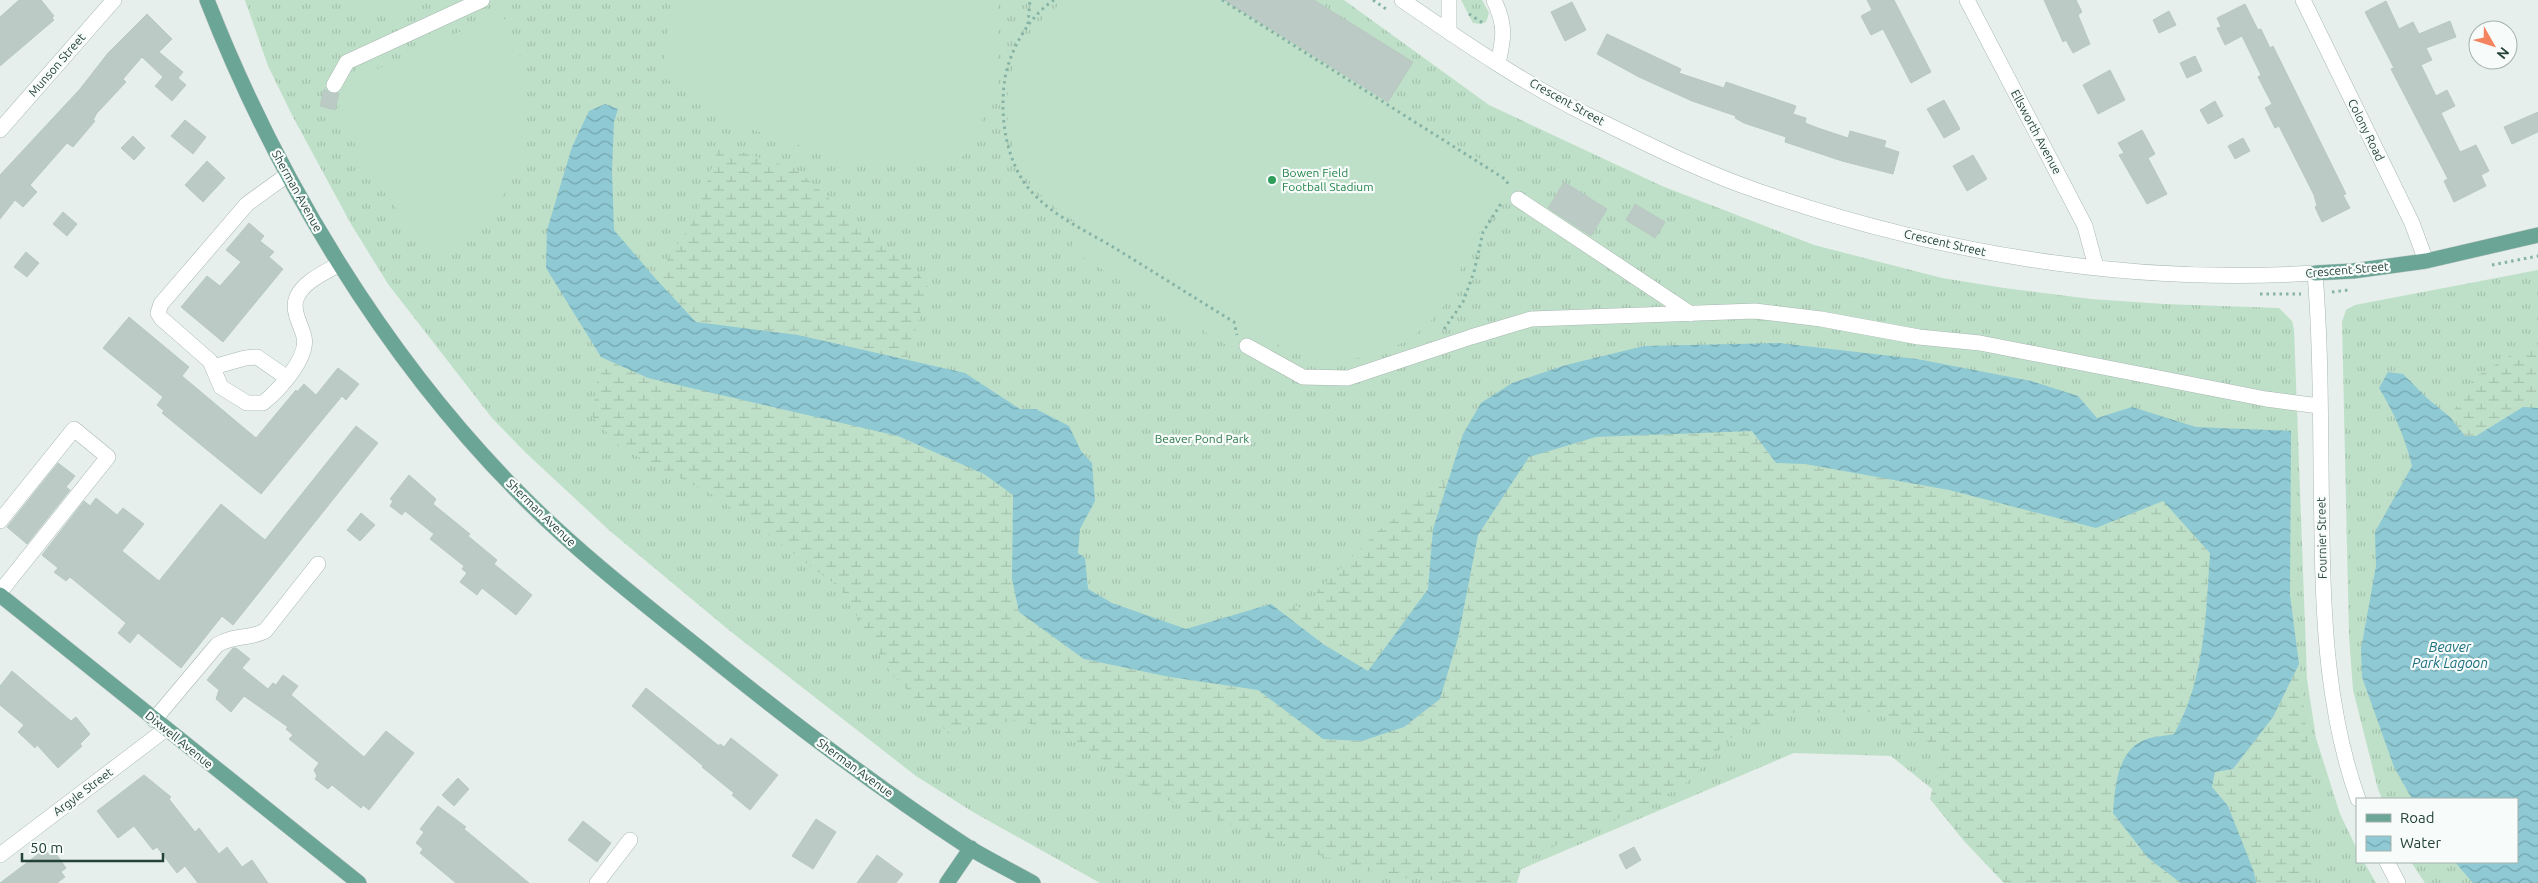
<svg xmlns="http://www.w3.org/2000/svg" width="2538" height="883" viewBox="0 0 2538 883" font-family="Ubuntu,sans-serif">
  <defs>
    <pattern id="grass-tufts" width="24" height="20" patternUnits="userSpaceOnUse" patternTransform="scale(1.25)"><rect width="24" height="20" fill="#bfe0c8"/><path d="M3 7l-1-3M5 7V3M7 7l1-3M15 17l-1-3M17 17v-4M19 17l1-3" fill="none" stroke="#a4c1ad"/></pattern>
    <pattern id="wetland-marsh" width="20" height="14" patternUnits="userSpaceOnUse" patternTransform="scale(1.25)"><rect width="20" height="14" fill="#bfe0c8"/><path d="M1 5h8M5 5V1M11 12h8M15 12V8" fill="none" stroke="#a4c1ad"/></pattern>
    <pattern id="water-waves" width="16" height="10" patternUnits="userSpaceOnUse" patternTransform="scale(1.25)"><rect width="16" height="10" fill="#8ec9d4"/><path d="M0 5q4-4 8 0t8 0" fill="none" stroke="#74a5ad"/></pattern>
  </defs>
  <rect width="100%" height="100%" fill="#e6efeb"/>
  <path fill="url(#grass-tufts)" d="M245,0H1344L1489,105L1662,186L1814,245L1942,278L2004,288L2091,299L2164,304L2279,308L2292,321L2294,329L2307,679L2316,738L2340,814L2357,849V862H2364L2376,883H2049L1891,756L1794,753L1489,883H1100L973,812L916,776L730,631L610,531L526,453L492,418L388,284L351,224L293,117L268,66Z
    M1461,0H1482L1489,13L1486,22L1481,24L1473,23Z
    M2538,270V883H2425L2411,862H2517V799H2382L2378,789L2353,690L2349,636L2342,322L2346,310L2355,305Z"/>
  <path fill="url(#wetland-marsh)" d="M719,145L796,169L885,249L916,270L928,287L907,360L798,335L696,322L655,278L696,217Z
    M2538,345V408L2523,407L2476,436H2465L2450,417L2474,378L2519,350Z
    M601,357L648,378L898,436L984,474L1013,495L1012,579L1084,659L1170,677L1258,690L1323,739L1362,741L1404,727L1458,638L1478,535L1529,457L1596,437L1752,431L1776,463L1805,464L1949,490L2096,528L2163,501L2210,553L2204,634L2188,709L2174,734L2145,739L2148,858L2181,883H2004L1964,841L1930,799L1942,750L1878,712L1787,713L1736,733L1683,786L1617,819L1524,859L1517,883H1472L1389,877L1272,840L1154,795L1064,732L1015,720L949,734L890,672L840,588L715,496L621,448L592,416Z
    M1450,477L1433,529L1428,589L1368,671L1323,644L1271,604L1292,603L1305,611L1315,605L1317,591L1378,531Z
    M2299,664L2312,779L2310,850L2314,883H2256L2254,872L2228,806L2212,787L2215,772L2233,769C2261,737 2280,702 2299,664Z"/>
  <path fill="#bfe0c8" d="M339,0H430L401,16L360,10Z
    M671,0H998V89L988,90L976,146L944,170L885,160L879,172L733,123L702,94L663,78Z
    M1067,0H1202L1232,18L1239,9L1314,0L1413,62L1388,102L1514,180C1500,202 1484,224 1471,247C1461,264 1457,284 1446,302C1417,347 1359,369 1307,356C1286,351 1268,339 1249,328L1235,350L1070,250L1084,227C1064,214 1043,201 1029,180C990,122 1005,36 1067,0Z
    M501,13C553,102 527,211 434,260L356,153L359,149L336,118L346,83Z"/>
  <path fill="url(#water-waves)" d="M605,104L618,109L614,122L612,171L614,230L655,278L696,322L798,335L965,373L1020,409H1036L1069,426L1081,451L1092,463L1095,501L1080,529L1078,553L1085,558L1088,589L1112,603L1186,629L1271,604L1323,644L1368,671L1428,589L1433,529L1463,434L1481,403L1512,383L1566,365L1644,346L1779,343L1917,359L2031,381L2078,396L2097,418L2132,407L2196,427L2291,431L2290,595L2299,664L2273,717L2233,769L2215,772L2212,787L2228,806L2254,872L2256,883H2181L2148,858L2113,813C2115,787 2117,749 2147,739C2155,736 2165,736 2174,734C2205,680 2206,614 2210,553L2163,501L2096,528L1949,490L1805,464L1776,463L1752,431L1596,437L1529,457L1478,535L1458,638L1440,699L1404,727L1362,741L1323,739L1258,690L1170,677L1084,659L1019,612L1012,579L1013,495L984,474L898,436L648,378L601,357L546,268L547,230L572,147L589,111Z
    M2388,372L2403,374L2428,399L2450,417L2465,436H2476L2523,407L2538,408V883H2473L2455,862H2517V799H2412L2394,767L2362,677L2361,649L2376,566L2375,532L2412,466C2406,440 2394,412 2379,388Z"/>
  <path fill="#bbcac4" stroke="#b8c9c2" d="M19,0H41L54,16L52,18L54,20L0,66V17Z
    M1224,0H1314L1413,62L1388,102Z
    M1867,0H1894L1931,72L1911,83L1883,29L1871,35L1861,16L1872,10Z
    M2044,0H2076L2082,12L2078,15L2090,44L2073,53L2066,40L2063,42Z
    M2386,1L2399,29L2413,22L2419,34L2450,21L2456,37L2426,48L2432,60L2421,65L2436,96L2447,90L2455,106L2441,113L2460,152L2476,145L2489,171L2481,175L2486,186L2454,202L2444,181L2448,179L2391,69L2394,68L2365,12Z
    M1572,2L1586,30L1565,41L1551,12Z
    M2245,4L2258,30L2261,29L2270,48L2273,46L2346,194L2343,195L2350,208L2322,222L2315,207L2317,206L2314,195L2279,126L2275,128L2265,108L2272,104L2258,77L2261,75L2242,36L2225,45L2217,28L2221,27L2217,18Z
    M2169,11L2176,25L2159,33L2153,20Z
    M147,14L172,39L159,52L183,72L178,78L186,85L172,101L155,86L163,77L142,57L123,79L126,82L97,113L93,120L95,121L73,147L67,143L30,185L37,192L23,207L15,200L0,219V175L80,89L108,53Z
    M1607,34L1681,69L1679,73L1724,88L1726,82L1796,106L1793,114L1806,118L1805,123L1818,128L1848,138L1850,131L1886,141L1884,147L1899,152L1893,174L1842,161L1785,142L1786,137L1744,123L1735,118L1736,116L1692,101L1639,77L1597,54Z
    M2195,56L2202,71L2187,78L2180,63Z
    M2110,70L2125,100L2098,114L2083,85Z
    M324,89L330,93H339L335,110L320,106Z
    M1944,100L1960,129L1944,138L1927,109Z
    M2215,101L2223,116L2208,124L2200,110Z
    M2538,112V132L2512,144L2504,127Z
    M185,120L206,137L193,154L171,136Z
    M2142,130L2155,154L2148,158L2167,194L2147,204L2119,155L2124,153L2118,143Z
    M133,136L145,148L134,160L121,148Z
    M2243,138L2250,151L2235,159L2228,146Z
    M1973,155L1987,179L1967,191L1953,166Z
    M207,161L225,178L203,202L185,185Z
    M1564,182L1607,209L1591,236L1548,208Z
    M1635,204L1665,222L1655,238L1626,220Z
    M63,212L77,224L67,236L53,224Z
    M249,223L264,236L260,241L274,252L269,257L283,269L223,342L181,307L207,276L220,286L241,262L226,250Z
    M26,252L39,263L27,277L14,267Z
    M129,317L189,367L182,376L256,438L296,390L297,392L304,384L316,395L338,368L359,384L346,400L342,396L261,494L162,413L164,411L157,405L163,397L103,348Z
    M356,426L378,443L233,625L222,616L181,668L138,633L130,643L118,633L126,623L70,577L66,581L54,572L58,568L42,555L84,501L90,506L96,498L117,515L123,508L144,524L122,551L159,581L221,504L265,540Z
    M58,463L75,476L66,487L70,490L27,544L7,527Z
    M409,475L436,499L433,504L470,534L468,536L497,560L494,564L532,595L516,615L482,588L477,595L460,582L467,573L462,569L464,566L430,539L434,534L405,511L402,515L390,506L393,501L390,499Z
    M361,513L375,525L360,541L347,530Z
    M233,648H236L250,659L242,668L268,689L273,683L276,685L283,675L298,686L291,695L364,757L386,731L414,753L369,810L363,805L361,808L332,785L328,789L315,779L317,776L314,770L319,763L289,739L293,735L286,729L288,727L244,696L231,712L216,699L219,690L207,680Z
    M12,671L71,721L76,717L90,734L80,744L82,746L58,768L37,745L35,748L18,732L24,725L0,705V686Z
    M646,688L719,746L720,744L724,747L731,738L778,775L750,810L732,795L734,793L702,767L703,766L632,706Z
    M144,775L171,797L169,799L195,832L199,828L219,854L227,847L242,867L252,860L268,883H198L185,866L177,873L157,847L153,850L134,826L118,838L97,811Z
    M458,778L469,789L454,806L442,795Z
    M438,806L466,827L464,829L529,883H456L420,853L423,849L416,843L424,832L420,829Z
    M816,819L836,832L813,869L792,856Z
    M583,821L611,843L597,862L568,840Z
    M1634,847L1641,860L1626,869L1619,855Z
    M45,849L49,855L54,851L66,868L61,872L65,877L57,883H0Z
    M877,855L903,874L896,883H857Z"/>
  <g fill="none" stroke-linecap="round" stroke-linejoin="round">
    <defs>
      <path id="minor" d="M1402,0C1466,44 1532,89 1602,122C1653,147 1705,173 1758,191C1936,253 2127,285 2315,273C2322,360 2320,447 2322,534C2323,623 2328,715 2358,799
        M1494,0C1506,26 1504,37 1498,63
        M1967,0L2085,226L2096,267
        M2303,0L2412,223L2426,261
        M1449,32V0
        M334,85L347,62L482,0
        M0,130L114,0
        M287,175L247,204L161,304L158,313L161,318L210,361L221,387L247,403H263C278,391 309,358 304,337C301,324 291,310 297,297C304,281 326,272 339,264
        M1518,199L1691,314
        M1247,346L1303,377L1348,378L1471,337L1531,319L1755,311L1821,319L1919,337L1980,343L2266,399L2319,406
        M213,367L245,358L257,357L286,377
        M0,521L74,429L108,457L0,592
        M154,720L217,645C235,634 247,640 265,631L318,564
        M0,855L166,729
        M2387,862L2398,883
        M597,883L630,840"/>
      <path id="major" d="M207,0C277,179 384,357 520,494C581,556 651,609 718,663C799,728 881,790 968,847C989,860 1012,871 1033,883
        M2315,273L2353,271L2426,261L2538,235
        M0,595L359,883
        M947,883L971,848"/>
    </defs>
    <use href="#minor" stroke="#a8b8b2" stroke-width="16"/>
    <use href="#major" stroke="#c2cac8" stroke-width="16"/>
    <path stroke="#86b3a5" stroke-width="3" stroke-dasharray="2.5 4" stroke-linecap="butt" d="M1054,0C1029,16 1010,50 1005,78C1000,110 1004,146 1019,174C1039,211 1084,229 1118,250C1157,274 1195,298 1234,322L1237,335
      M1222,0L1505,179L1510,187
      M1373,0L1389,11
      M1469,14L1483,23
      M1028,24L1030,0
      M2492,265L2538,256
      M2332,292L2348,290
      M2260,294H2301
      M1444,329L1463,302L1474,272L1483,232L1502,202"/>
    <use href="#minor" stroke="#fff" stroke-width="15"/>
    <use href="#major" stroke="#6aa596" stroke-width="15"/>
  </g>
  <circle fill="#2e9e5b" stroke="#f7fbf9" stroke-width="2" cx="1272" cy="180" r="5"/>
  <g text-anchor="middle" stroke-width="4.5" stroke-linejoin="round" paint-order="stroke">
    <g font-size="12" fill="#24423a" stroke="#f7fbf9">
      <text transform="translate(57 65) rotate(-49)" y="4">Munson Street</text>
      <text transform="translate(1567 102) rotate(29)" y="4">Crescent Street</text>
      <text transform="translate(2366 130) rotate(64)" y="4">Colony Road</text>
      <text transform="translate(2036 132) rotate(62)" y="4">Ellsworth Avenue</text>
      <text transform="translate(297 191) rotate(61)" y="4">Sherman Avenue</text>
      <text transform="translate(1945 243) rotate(13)" y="4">Crescent Street</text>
      <text transform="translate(2347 270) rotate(-5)" y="4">Crescent Street</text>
      <text transform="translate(541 513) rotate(44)" y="4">Sherman Avenue</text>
      <text transform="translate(2322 538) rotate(-91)" y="4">Fournier Street</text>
      <text transform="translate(179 740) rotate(39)" y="4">Dixwell Avenue</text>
      <text transform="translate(855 768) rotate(36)" y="4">Sherman Avenue</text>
      <text transform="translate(83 792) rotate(-37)" y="4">Argyle Street</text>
    </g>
    <g font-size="12" fill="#27864d" stroke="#f7fbf9" text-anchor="start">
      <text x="1282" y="177">Bowen Field<tspan x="1282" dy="14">Football Stadium</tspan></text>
    </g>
    <g font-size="12" fill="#2d7a4b" stroke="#f7fbf9">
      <text x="1202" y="443">Beaver Pond Park</text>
    </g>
    <g font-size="14" font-style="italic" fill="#1c6f80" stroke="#f7fbf9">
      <text x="2450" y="652">Beaver<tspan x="2450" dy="16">Park Lagoon</tspan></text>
    </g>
  </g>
  <rect x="2356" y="798" width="162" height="65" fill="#f7fbf9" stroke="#a3b1ad"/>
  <rect x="2366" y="814" width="25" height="8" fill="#6aa596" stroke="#a3b1ad"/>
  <text x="2400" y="823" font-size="15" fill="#24423a">Road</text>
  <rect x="2366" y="836" width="25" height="15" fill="url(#water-waves)" stroke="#a3b1ad"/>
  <text x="2400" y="848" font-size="15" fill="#24423a">Water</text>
  <g transform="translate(2493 45) rotate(129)"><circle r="24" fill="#f7fbf9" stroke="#a3b1ad"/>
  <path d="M0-4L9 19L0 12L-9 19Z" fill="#f4845f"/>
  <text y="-8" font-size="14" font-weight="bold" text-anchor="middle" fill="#24423a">N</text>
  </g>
  <path d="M22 853v8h141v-8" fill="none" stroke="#24423a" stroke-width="2.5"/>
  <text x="30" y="853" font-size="15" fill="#24423a" stroke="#f7fbf9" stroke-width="4" paint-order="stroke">50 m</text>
</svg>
